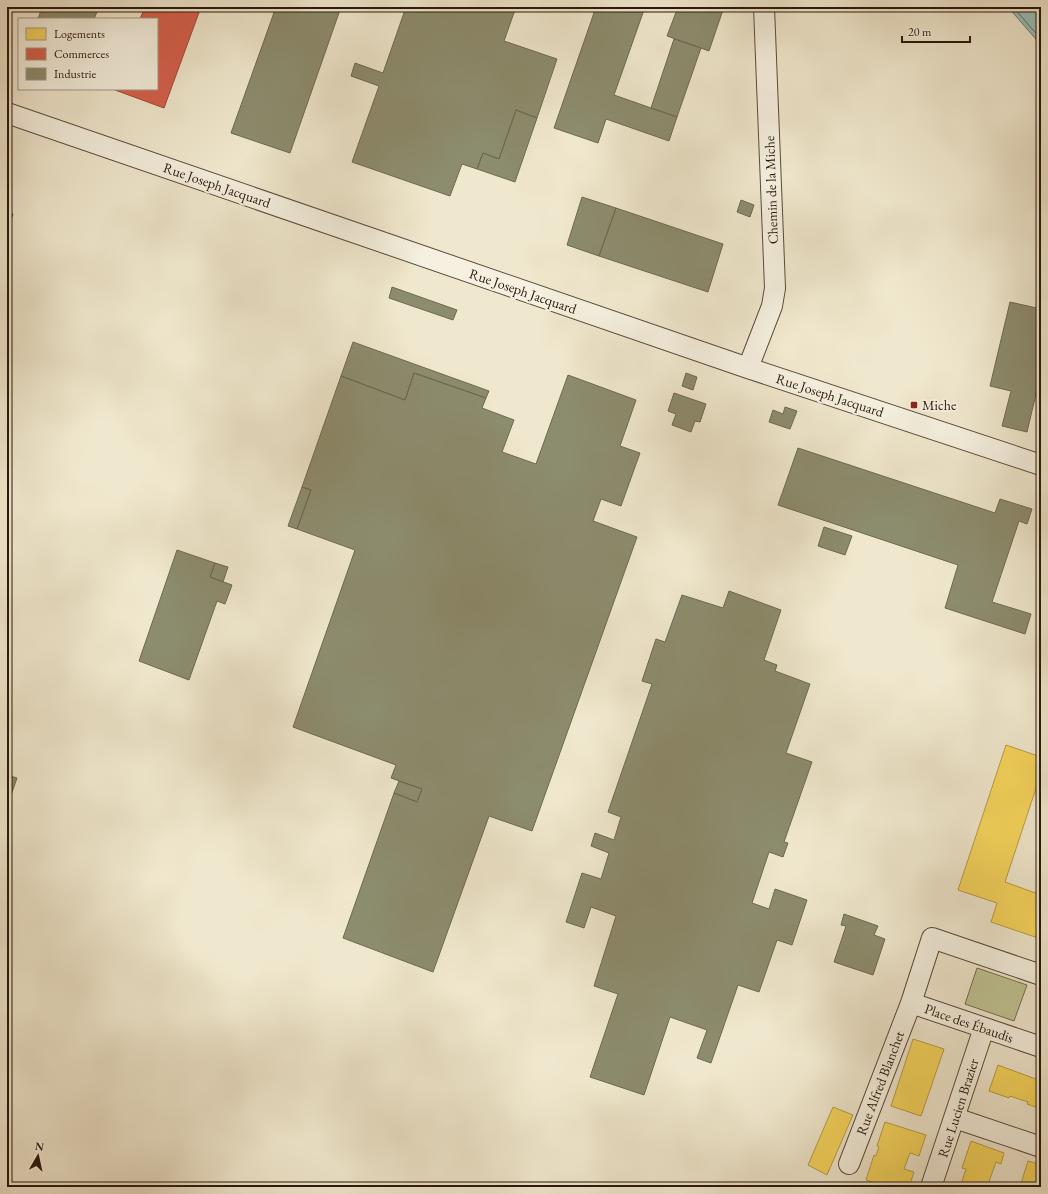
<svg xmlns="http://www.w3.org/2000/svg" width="1048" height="1194" viewBox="0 0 1048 1194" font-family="'EB Garamond',serif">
  <rect width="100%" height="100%" fill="#f0e8ce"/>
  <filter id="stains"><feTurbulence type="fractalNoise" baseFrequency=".005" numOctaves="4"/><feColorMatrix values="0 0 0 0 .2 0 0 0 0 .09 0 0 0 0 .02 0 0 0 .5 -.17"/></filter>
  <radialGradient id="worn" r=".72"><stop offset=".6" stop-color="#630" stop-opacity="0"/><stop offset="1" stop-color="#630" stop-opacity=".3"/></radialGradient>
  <path fill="#c0c494" stroke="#746e50" d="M977,968L1027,985L1014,1021L965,1004Z"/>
  <path fill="#9bc0bc" stroke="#6d7c76" d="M1008,7H1041V45Z"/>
  <path fill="#f6d55c" stroke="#b89c44" d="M1006,745L1041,757V773L1005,882L1041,895V939L991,922L997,903L958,890Z
    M913,1039L944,1049L921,1116L891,1106Z
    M998,1065L1041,1081V1109L1027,1104L1028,1102L1010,1096L1009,1098L989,1091Z
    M833,1107L853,1115L827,1175L808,1165Z
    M885,1122L926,1135L919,1156L910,1153L904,1169L914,1172L909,1187H887L866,1180L874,1155L876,1156L879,1147L877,1146Z
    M971,1141L1004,1153L1001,1164L996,1162L987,1187H960L966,1169L962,1168Z
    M1028,1161L1041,1165V1187H1020Z"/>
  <path fill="#d6604d" stroke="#a24a3a" d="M145,7H201L164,108L115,90L157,89V19H140Z"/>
  <path fill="#8c8c6e" stroke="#6e6951" d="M42,7H99L94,19H38Z
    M276,7H341L290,153L231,133Z
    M406,7H516L504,41L557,59L537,118L516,110L499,159L483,153L477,169L462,164L450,196L352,162L379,86L351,76L355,63L383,73Z
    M596,7H645L614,95L677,117L669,141L606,119L598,143L554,128Z
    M678,7H724L709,51L667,36Z
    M674,39L701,48L677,117L651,108Z
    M516,110L537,118L515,182L477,169L483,153L499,159Z
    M582,197L616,208L599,256L567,245Z
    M741,200L754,205L750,217L737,212Z
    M616,208L723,244L708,292L599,256Z
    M10,213L13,214L7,232V221Z
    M392,287L457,310L453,320L389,298Z
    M1010,302L1041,309V373L1027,432L1002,426L1011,391L990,386Z
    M353,342L489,391L486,398L414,373L405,400L341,376Z
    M414,373L486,398L482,408L514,420L502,452L536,464L568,375L636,400L620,446L640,453L621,506L601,499L593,521L637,537L532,831L489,816L433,972L343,938L394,793L417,802L422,789L391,778L396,765L293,727L355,550L297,529L311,490L302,487L341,376L405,400Z
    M686,373L697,377L693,390L682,386Z
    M674,393L706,404L700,422L695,421L691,432L672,425L676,414L668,411Z
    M785,407L797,411L790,429L769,422L773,410L783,414Z
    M798,448L995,513L1000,499L1032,509L1027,524L1019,521L992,602L1031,614L1025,634L945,608L958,565L778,505Z
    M302,487L311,490L297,529L288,526Z
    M824,527L852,536L845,555L818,546Z
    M177,550L215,563L210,577L232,585L225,604L217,601L189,680L139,661Z
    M215,563L228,567L223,582L210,577Z
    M729,591L781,610L764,660L777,665L775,671L810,684L786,753L812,762L784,842L788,843L783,857L769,852L752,903L769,909L775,889L807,900L792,945L777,940L759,992L738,985L711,1063L697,1058L707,1030L670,1017L644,1095L590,1077L618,994L594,986L616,916L591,907L584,928L566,922L582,873L601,879L609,853L591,846L595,833L614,840L621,817L608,812L652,684L642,681L656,639L665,642L682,595L723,608Z
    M7,775L17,778L7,807Z
    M399,781L422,789L417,802L394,793Z
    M844,914L878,926L874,935L885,939L873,975L834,962L846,926L841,925Z"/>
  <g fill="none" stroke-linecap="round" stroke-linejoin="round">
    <path stroke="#626c64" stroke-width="1" d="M1013,7L1041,39"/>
    <defs>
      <path id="street" d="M7,113L748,368L1041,465
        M748,368L772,306L775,288L764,7
        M1041,975L932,938L911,1003L1041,1047
        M955,1118L1041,1147
        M849,1164L911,1003
        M931,1187L984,1028"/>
    </defs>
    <use href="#street" stroke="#5a4b3c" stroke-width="22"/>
    <use href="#street" stroke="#f5f0df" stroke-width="20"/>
  </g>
  <rect fill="#8f2418" stroke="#f5f0df" stroke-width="1.5" x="910" y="401" width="8" height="8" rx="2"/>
  <g text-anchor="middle" stroke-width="4" stroke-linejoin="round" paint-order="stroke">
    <g font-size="14" fill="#28170c" stroke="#f5f0df">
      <text transform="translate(217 185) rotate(19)" y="5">Rue Joseph Jacquard</text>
      <text transform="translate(771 190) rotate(-92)" y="5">Chemin de la Miche</text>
      <text transform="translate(523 291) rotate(19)" y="5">Rue Joseph Jacquard</text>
      <text transform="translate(830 395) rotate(18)" y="5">Rue Joseph Jacquard</text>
      <text transform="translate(969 1023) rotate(19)" y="5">Place des Ébaudis</text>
      <text transform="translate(880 1083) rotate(-69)" y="5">Rue Alfred Blanchet</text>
      <text transform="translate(958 1108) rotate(-72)" y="5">Rue Lucien Brazier</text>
    </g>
    <g font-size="14" fill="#28170c" stroke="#f5f0df" text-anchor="start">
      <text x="922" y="410">Miche</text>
    </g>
  </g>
  <rect width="1048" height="1194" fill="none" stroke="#f0e8ce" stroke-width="24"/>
  <rect x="8" y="8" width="1032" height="1178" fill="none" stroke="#28170c" stroke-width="2"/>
  <rect x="12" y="12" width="1024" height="1170" fill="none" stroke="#28170c"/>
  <rect x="18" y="18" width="140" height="72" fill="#f5f0df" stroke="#a3998b"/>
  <rect x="26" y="28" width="20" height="12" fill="#f6d55c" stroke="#a3998b"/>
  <text x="54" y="38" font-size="12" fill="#28170c">Logements</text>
  <rect x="26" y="48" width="20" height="12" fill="#d6604d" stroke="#a3998b"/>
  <text x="54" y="58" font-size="12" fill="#28170c">Commerces</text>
  <rect x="26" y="68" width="20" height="12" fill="#8c8c6e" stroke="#a3998b"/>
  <text x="54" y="78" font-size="12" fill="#28170c">Industrie</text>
  <g transform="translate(38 1156) rotate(9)" stroke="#f5f0df" stroke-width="3" paint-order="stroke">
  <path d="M0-3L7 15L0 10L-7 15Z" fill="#28170c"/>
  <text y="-6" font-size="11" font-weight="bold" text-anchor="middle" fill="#28170c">N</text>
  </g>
  <path d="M902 36v6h68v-6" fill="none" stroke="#28170c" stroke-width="2"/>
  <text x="908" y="36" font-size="12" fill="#28170c" stroke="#f5f0df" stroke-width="3" paint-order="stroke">20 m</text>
  <rect width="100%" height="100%" filter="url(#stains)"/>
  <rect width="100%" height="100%" fill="url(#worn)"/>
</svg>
